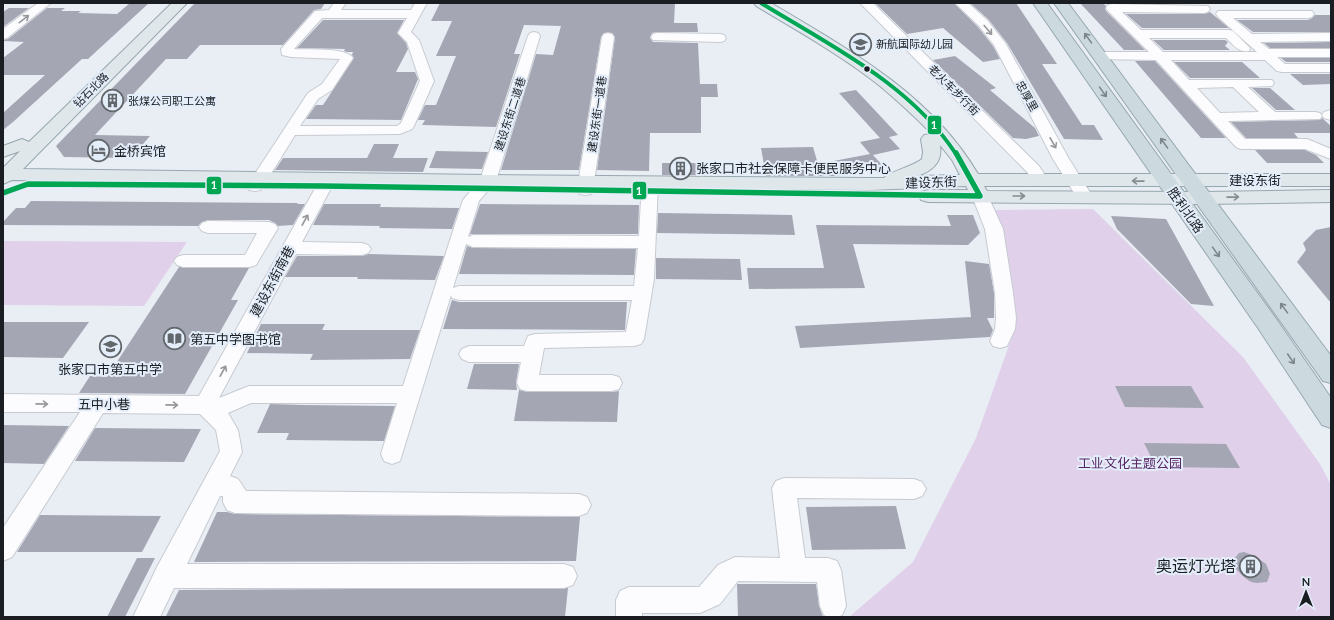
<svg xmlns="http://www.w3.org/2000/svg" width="1334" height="620" viewBox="0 0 1334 620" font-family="Lato,'Noto Sans SC',sans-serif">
  <rect width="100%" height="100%" fill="#e9eef5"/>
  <path fill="#e0d0ea" d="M1093,209L1243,357L1320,464L1331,485V617H849L913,562L976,438L1012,337L1011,289L995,210Z
    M3,241L187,242L144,306L3,305Z"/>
  <path fill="#a5a6b4" d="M130,3H149L88,59H82L13,122L3,130V113L45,75H3V58L24,42L3,41V40L8,39L47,8H65L61,11H81L78,13L117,14Z
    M195,3H325L321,9L314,10L283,45H200L187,59H166L95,135L150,136L131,158L64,157L56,146Z
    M440,3H675L674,23H697L698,32H657L652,33L650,38L653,42L698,43L700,84H717L718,97H701V133H650L649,171L597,170L615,37L612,33H604L601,37L579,170H501L536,54L553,55L561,26L524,25L514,54H520L496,127L422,125L425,120H418L425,105H436L456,56H436L452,21H431Z
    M875,3H954L978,27L993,46L1000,59L983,62L943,28L907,34Z
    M970,3H1016L1057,64H1042L1082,125H1094L1103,140L1064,139L1007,43L988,19Z
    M1080,3H1103L1106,6L1105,9L1107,12L1145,50H1124Z
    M9,8H29L3,27V12Z
    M1210,12L1229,28H1142L1126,14H1204Z
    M1315,15H1331V32H1253L1237,20H1308L1312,18Z
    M323,20H404L397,33L406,43L408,49L396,72H415L418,79L401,120L306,119L316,105H323L354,58L352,55L353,52H347L344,51L345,49L297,48Z
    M1153,40H1225L1228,42L1225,46L1230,50H1164Z
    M1331,42V48H1270L1264,43Z
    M955,56L996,88L990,90L1035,128L1039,136L1026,139L1013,138L933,60Z
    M1281,58H1331V62H1286Z
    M1135,61H1155L1226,138H1201Z
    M1174,62H1242L1260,78H1190Z
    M1290,74H1331V84L1303,85Z
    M1252,88H1270L1295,110H1276Z
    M856,90L898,135L889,137L900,149L873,155L884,167L837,176H766L761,148L813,147L818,164L870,154L860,142L880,138L839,93Z
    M1322,118L1331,126V133H1294L1298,138H1246L1231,122L1320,120Z
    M374,144H399L393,158H428L423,172L275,170L283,158H367Z
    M1255,150H1305L1316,155L1324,163H1267Z
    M436,151L488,152L482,169L429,168Z
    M662,163H700L701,175H662Z
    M31,201L298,203L297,204H305L293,225L278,226L275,223L269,220H208L202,222L198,226L3,225V222L16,208H25Z
    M324,204H381L380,207L459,208L452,229L379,228L380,226L313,225Z
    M480,204L639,205L638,234H470Z
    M658,213L792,215L795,235L657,233Z
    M947,215H973L980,233L968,245L853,244L865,288L749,289L747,268H824L816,225L951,226Z
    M1111,216L1166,219L1214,306L1191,304L1117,229Z
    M1331,227V303L1297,262L1306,250L1303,243L1316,230Z
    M467,246L473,248L636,249L634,275L459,274Z
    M369,254L444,256L435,280L357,279L358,277H285L297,256H362Z
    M656,258L740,259L742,280L656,279Z
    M965,261L989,264L994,293V318H987L993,330L990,337L800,348L795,326L971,317Z
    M179,267L249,268L231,300H238L185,394L79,393L90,376L107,377Z
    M452,300L459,302H627L625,330L443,329Z
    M3,322H89L63,358L3,357Z
    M261,324H325L322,330H420L410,359L310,360L313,354L247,353Z
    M474,364H519L516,383L517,390L467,389Z
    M1115,386H1191L1204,408L1125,407Z
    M519,390L527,392H612L619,391L617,422L514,421Z
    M270,404L303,405L395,406L384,441L286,440L289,433H257Z
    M3,425L69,426L44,464L3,463Z
    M95,428L201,429L184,462L75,461Z
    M1144,443L1226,444L1240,468L1156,467Z
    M896,506L906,549L812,550L806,507Z
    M217,512H227L235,514L580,517L576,561L194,562Z
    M40,515L161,516L142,552H17Z
    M1244,552L1255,556L1266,564L1270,574L1267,582L1257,583L1251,582L1245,578L1236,569L1234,559L1239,553Z
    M137,558H155L125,617H107Z
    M737,584H816L819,606L823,617H738Z
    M568,588L565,617L166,616L179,590Z"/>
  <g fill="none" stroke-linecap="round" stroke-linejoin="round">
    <defs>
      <path id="minor" d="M38,3H51L7,38L3,39V29Z
        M334,3H346L341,10H411L415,3H427L411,32L419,40L434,81L414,126L412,129L400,134L295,135L261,190L255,191L249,190L247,186L308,93L322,84L340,59L291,57L282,55L281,49L315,11L329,10ZM322,18H407L398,33L407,42L420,81L401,123L397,126H300L318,99L332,90L353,58C346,47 307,50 294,49Z
        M860,3H873L1039,166L1048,180L1046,183L1040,185L1034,183L1027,172Z
        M955,3H968L987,20L1006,44L1069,159L1093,197L1091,201L1085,202L1079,201L1053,159L994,45L979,26Z
        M1112,4L1208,6L1210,9L1208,12L1204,13L1122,12L1141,30H1229L1233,31L1250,48L1249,51C1238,53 1233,44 1226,38H1149L1163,52H1257L1218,17L1216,14L1218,11H1312L1314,14L1312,17L1308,18H1233L1252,34L1331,33V41L1260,42L1269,49H1331V57H1277L1285,64H1331V72H1282L1277,71L1265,60H1171L1189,80H1272L1274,83L1272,86L1248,87L1275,112H1315L1320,113L1322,116L1320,119L1228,121L1245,139H1307L1331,149V159L1305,149H1241L1236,147L1156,60L1096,59L1095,56L1096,53L1101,52H1149L1108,11L1106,8L1108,5ZM1233,87L1259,112L1220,113L1197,88Z
        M534,32L538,33L540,36L496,181L479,201L468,237L473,235L639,236L642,182L644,179L650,177L656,179L658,182L654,279L644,339L641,344L634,346L544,348L539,375H612L619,377L622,383L619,389L612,391H527L520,389L517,383L521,362H469L462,359L459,354L462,349L469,346H524L528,336L535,334L626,332L632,300H459L452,298L451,295L400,461L392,464L384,461L381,454L397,403H251L228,413L238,430L242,452L230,476L238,479L246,491L579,494L587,497L591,505L587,513L579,516L235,513L227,510L223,502V496H220L187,564H564L573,567L577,576L573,585L564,588H174L160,617H133L157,567L220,451L216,430L200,414L103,413L12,557L3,561V528L80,412H3V394L199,396L322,176L328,174L334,176L336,179L302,242L362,243L368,245L371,249L368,253L362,255L296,254L219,398L249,386H403L463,200L480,180L528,36L530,33ZM466,244L473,247L638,248L634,286H459L453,288Z
        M608,33L612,34L614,37L593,190L591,194L585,195L579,194L577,190L602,37L604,34Z
        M657,33L720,34L724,35L726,38L724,41L720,42L653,40L651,37L653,34Z
        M1331,110V120L1324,118L1322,115L1324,112Z
        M980,191L986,192L988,196L1003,229L1013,293L1016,318L1015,329L1007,346L1000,348L993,346L990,341L995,329L996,318L995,293L985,229L972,196L974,192Z
        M208,221L269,222L275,224L278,228L256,265L250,267H183L177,265L174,261L177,257L183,255H245L257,233H208L202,231L199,227L202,223Z
        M784,478L914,479L922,482L926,489L922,496L914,499L797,498L805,558H828L837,561L841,570L846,606L842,615C836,618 830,618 824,615L820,606L817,582L738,581L720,604L700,613H642V617H616V600L620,591L629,587H699L718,565L735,557L780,558L772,488L776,481Z"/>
      <path id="major" d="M172,3H187L23,169L488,175L870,178H884C888,172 912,167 922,159L923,152L921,139L924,135L932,134C915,117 898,101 880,86C842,56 798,31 756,6L754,3H771C848,49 931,94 978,174H1331V186H984L987,191L1204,192L1331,190V202L1204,204L928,202L921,200L919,196L921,192L928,190H968L966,186L870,190L488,187L12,180L3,184V168L20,151L3,157V146L22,139L29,142ZM940,145L952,160L960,175L917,176C932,171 943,162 940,145Z"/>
      <path id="highway" d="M1033,3H1047L1274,316L1331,398V428L1322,425L1258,328Z
        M1054,3H1068L1331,356V383L1323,381Z"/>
    </defs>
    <use href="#minor" stroke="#c7cbd1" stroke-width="2"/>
    <use href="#major" stroke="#97a7af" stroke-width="2"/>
    <use href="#highway" stroke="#97a7af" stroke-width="2"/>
    <use href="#minor" fill="#fcfcfe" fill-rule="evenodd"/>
    <use href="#major" fill="#dfe7eb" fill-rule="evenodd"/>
    <use href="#highway" fill="#ccdadf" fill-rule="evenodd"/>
    <defs>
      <path id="bus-1-far1" d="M761,3C831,46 910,84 956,154"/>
      <path id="bus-1" d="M3,193L28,184L323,186L980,196L956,153"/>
    </defs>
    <use href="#bus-1-far1" stroke="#e4edfa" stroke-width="6"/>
    <use href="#bus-1" stroke="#e4edfa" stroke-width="8"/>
    <use href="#bus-1-far1" stroke="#00a651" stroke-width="4"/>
    <use href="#bus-1" stroke="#00a651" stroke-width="5.5"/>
  </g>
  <defs><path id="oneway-shaft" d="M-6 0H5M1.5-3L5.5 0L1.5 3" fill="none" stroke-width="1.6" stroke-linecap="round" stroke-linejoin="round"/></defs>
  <g stroke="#96989b">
    <use href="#oneway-shaft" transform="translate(24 19) rotate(-38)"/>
    <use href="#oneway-shaft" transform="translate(988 30) rotate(50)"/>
    <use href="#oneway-shaft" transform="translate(1053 143) rotate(61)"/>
    <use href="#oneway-shaft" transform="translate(305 220) rotate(-61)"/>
    <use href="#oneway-shaft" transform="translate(223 371) rotate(-61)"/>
    <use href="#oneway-shaft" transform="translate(42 404) rotate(1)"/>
    <use href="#oneway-shaft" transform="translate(172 405) rotate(1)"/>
  </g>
  <g stroke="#7c858a">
    <use href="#oneway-shaft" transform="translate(1088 38) rotate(-126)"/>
    <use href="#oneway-shaft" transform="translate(1103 92) rotate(55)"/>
    <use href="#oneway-shaft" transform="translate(1164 143) rotate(-126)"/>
    <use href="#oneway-shaft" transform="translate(1216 252) rotate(55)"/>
    <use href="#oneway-shaft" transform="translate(1284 308) rotate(-126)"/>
    <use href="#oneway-shaft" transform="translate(1291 359) rotate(56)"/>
  </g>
  <g stroke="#868d91">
    <use href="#oneway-shaft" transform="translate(1138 181) rotate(-179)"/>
    <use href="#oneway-shaft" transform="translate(1019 196)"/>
    <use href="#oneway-shaft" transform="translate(1233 197) rotate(-1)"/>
  </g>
  <defs>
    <symbol id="school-ring" viewBox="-11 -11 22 22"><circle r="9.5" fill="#e4edfa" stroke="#62676c" stroke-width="1.5"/><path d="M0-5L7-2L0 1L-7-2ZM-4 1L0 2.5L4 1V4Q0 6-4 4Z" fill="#62676c"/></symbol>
    <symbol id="building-ring" viewBox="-11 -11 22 22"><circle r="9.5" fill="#e4edfa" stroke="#62676c" stroke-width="1.5"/><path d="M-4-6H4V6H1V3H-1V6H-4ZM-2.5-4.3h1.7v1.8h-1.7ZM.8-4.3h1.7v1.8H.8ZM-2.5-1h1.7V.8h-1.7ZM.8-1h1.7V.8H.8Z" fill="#62676c"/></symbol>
    <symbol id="hotel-ring" viewBox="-11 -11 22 22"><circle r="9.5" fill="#e4edfa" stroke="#62676c" stroke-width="1.5"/><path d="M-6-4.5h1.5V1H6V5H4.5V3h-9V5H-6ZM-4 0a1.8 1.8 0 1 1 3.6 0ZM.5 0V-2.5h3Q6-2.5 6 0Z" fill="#62676c"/></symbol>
    <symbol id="library-ring" viewBox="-11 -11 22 22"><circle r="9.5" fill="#e4edfa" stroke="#62676c" stroke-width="1.5"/><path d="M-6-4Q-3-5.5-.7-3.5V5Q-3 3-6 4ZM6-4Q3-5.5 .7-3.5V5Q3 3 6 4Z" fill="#62676c"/></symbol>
  </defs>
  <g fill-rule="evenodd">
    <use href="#school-ring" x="848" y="32" width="25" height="25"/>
    <use href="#building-ring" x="100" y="88" width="25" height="25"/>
    <use href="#hotel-ring" x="86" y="138" width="25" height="25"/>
    <use href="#building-ring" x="668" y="156" width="25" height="25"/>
    <use href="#library-ring" x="162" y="326" width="25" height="25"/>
    <use href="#school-ring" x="98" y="334" width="25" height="25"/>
    <use href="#building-ring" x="1238" y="554" width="25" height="25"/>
  </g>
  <circle fill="#1a1e22" stroke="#e4edfa" stroke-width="1.5" cx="867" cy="69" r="3.5"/>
  <g text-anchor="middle" stroke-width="4" stroke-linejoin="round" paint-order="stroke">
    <g font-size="11" fill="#1a1e22" stroke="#e4edfa" text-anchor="start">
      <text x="876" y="48">新航国际幼儿园</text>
      <text x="128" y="105">张煤公司职工公寓</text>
    </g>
    <g font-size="11" fill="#1a1e22" stroke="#e4edfa">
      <text transform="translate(91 90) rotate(-45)" y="4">钻石北路</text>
      <text transform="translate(954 90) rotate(45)" y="4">老火车步行街</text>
      <text transform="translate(1027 96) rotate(61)" y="4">忠厚里</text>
      <text transform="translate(510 114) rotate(-72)" y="4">建设东街二道巷</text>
      <text transform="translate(597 114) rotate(-82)" y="4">建设东街一道巷</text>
    </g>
    <g font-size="13" fill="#1a1e22" stroke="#e4edfa" text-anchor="start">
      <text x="114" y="156">金桥宾馆</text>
      <text x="696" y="173">张家口市社会保障卡便民服务中心</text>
      <text x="190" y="344">第五中学图书馆</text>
      <text x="110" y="374" text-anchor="middle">张家口市第五中学</text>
    </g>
    <g font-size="13" fill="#1a1e22" stroke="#e4edfa">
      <text x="1255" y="185">建设东街</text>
      <text transform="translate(931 182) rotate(-2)" y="5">建设东街</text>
      <text transform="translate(1186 210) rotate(55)" y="5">胜利北路</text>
      <text transform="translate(272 281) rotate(-62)" y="5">建设东街南巷</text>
      <text x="104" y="409">五中小巷</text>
    </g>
    <g font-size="13" fill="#572564" stroke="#e4edfa">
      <text x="1130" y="468">工业文化主题公园</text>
    </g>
    <g font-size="16" fill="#1a1e22" stroke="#e4edfa" text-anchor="end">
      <text x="1236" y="572">奥运灯光塔</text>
    </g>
  </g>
  <g stroke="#e4edfa" stroke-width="1.5">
    <rect x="927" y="115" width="15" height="20" rx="4" fill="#00a651"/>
    <rect x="206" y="176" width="16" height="19" rx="4" fill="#00a651"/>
    <rect x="632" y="181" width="15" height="19" rx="4" fill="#00a651"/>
  </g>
  <g font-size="11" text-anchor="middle" font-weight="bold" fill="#fff">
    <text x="934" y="129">1</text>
    <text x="214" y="189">1</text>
    <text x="639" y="195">1</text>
  </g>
  <rect width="1334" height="620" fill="none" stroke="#1a1e22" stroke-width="8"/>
  <g transform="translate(1306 592)" stroke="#e4edfa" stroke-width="3" paint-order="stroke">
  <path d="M0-3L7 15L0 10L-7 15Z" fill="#1a1e22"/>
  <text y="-6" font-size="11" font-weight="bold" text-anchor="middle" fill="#1a1e22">N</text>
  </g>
</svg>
